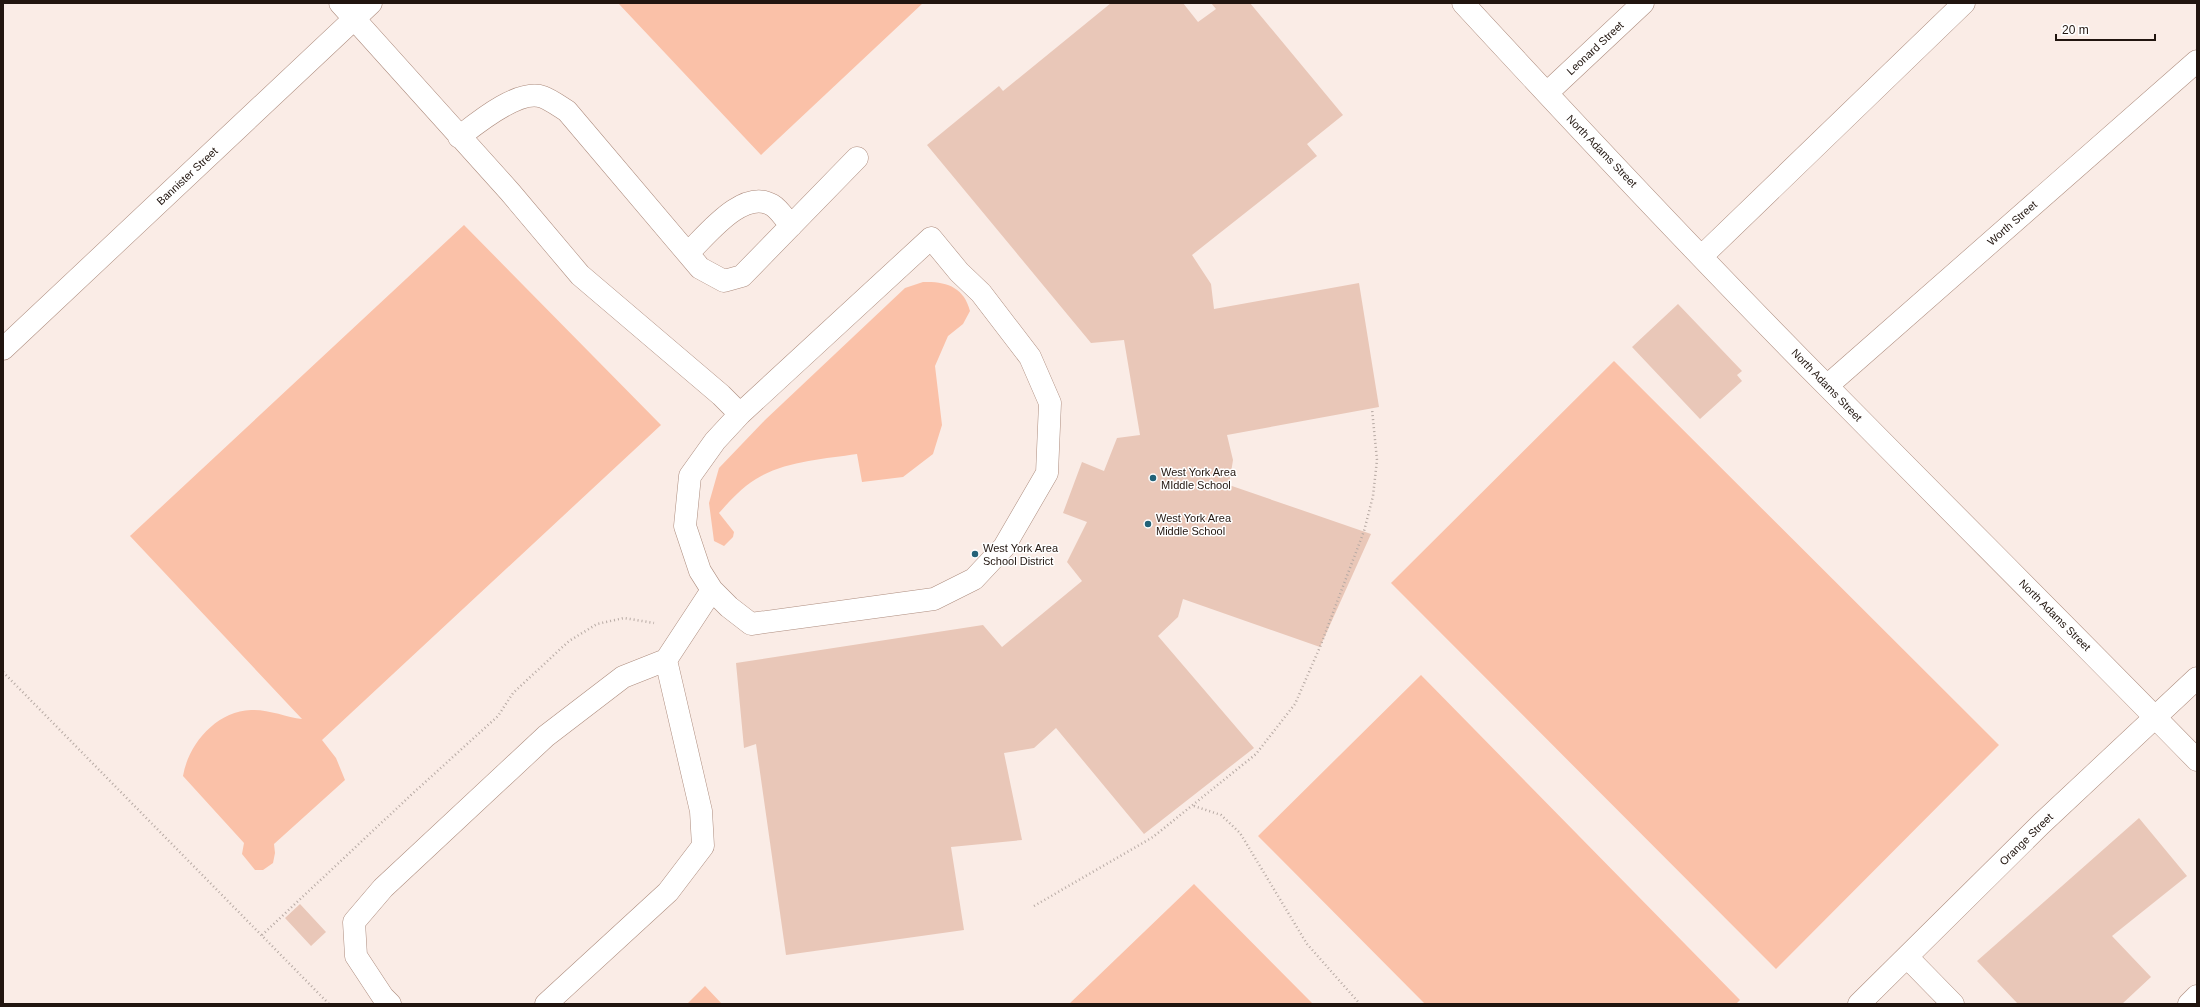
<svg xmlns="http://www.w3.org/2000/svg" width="2200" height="1007" viewBox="0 0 2200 1007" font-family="Arial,sans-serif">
  <rect width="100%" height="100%" fill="#faece6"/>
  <path fill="#fac1a8" d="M618,3H923L761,155Z
    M464,225L661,425L322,740L336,758L345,780L274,844L275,853L273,863L263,870H255L242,854L244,843L183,776C188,745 216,711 251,710C268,709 286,717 302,719L130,536Z
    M923,282C946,281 964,287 970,311L963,324L948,336L935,366L942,425L933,454L903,477L862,482L857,454C824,459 785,461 756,479C741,488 730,501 719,513L734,532L733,537L724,546L714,541L709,503L719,468L765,420L905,288Z
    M1614,361L1999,745L1776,969L1391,583Z
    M1421,675L1740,1000L1736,1004H1425L1258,836Z
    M1194,884L1313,1004H1069Z
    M705,986L722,1004H687Z"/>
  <path fill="#e9c7b8" d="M1111,3H1183L1198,22L1216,9L1211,3H1250L1343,115L1307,144L1317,156L1192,255L1211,284L1214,309L1359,283L1379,407L1227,435L1233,460L1229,485L1371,534L1320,647L1183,599L1178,617L1158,636L1254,748L1144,834L1056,728L1034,748L1004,753L1022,840L951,847L964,930L786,955L756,744L744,748L736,663L983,625L1002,647L1082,581L1067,562L1087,522L1063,513L1082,462L1104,471L1117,438L1140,435L1124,340L1091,343L927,145L999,86L1003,91Z
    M1678,304L1742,371L1737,375L1742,381L1700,419L1632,347Z
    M2139,818L2187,876L2112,936L2151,977L2122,1004H2018L1977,961Z
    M300,904L326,932L311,946L285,918Z"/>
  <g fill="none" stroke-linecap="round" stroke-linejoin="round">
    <defs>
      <path id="minor" d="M340,3L510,192L580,275L721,395L740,414L715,441L690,476L685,526L700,571L712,590L729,607L751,624L934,599L974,579L1004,547L1047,473L1050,403L1030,357L981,293L959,272L931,238L740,414
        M1463,3C1583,133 1704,262 1828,387C1951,512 2075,635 2197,760
        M1547,93L1643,3
        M459,137C477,123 519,88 543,97C551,100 559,106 567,111L700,268L724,281L742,276L857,158
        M688,253C707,235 743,188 772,205C779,209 786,220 791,226
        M1702,256L1964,3
        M3,349L371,3
        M1827,386L2197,61
        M1907,957L1953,1004
        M390,1004L383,997L356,956L354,922L383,888L546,736L623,677L666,660L712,590
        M546,1004L668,892L703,846L701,811L666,660
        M1859,1004L2041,824L2197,678
        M2189,1004L2197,996"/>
    </defs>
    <use href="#minor" stroke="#ad8c7e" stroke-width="23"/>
    <path stroke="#b6a9a3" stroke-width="2.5" stroke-dasharray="1 3" stroke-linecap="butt" d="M3,672L329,1004
      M1194,806L1221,815L1240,833L1307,944L1360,1004
      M1034,906L1153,837L1256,754L1295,704L1320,647L1364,531L1373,496L1377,460L1372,409
      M262,935L411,795L498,716L513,693L569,641L597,624L624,618L654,623"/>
    <use href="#minor" stroke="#fff" stroke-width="22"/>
  </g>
  <g fill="#236278" stroke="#fff" stroke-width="1.5">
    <circle cx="1153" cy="478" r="4"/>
    <circle cx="1148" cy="524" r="4"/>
    <circle cx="975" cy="554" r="4"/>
  </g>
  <g text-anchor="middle" stroke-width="3" stroke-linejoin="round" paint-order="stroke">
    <g font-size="11" fill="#21150f" stroke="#fff">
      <text transform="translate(1595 48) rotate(-43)" y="4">Leonard Street</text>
      <text transform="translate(1602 151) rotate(46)" y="4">North Adams Street</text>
      <text transform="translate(187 176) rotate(-43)" y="4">Bannister Street</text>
      <text transform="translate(2012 223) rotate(-41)" y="4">Worth Street</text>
      <text transform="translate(1827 385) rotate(46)" y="4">North Adams Street</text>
      <text transform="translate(2055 615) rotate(45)" y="4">North Adams Street</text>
      <text transform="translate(2026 839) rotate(-44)" y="4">Orange Street</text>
    </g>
    <g font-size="11" fill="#21150f" stroke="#fff" text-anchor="start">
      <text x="1161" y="476">West York Area<tspan x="1161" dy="13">MIddle School</tspan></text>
      <text x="1156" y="522">West York Area<tspan x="1156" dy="13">Middle School</tspan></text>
      <text x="983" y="552">West York Area<tspan x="983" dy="13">School District</tspan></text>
    </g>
  </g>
  <rect width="2200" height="1007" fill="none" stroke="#21150f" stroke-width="8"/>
  <path d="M2056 34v6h99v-6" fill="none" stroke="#21150f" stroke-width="2"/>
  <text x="2062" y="34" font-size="12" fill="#21150f" stroke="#ffffff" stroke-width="3" paint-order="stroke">20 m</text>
</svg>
